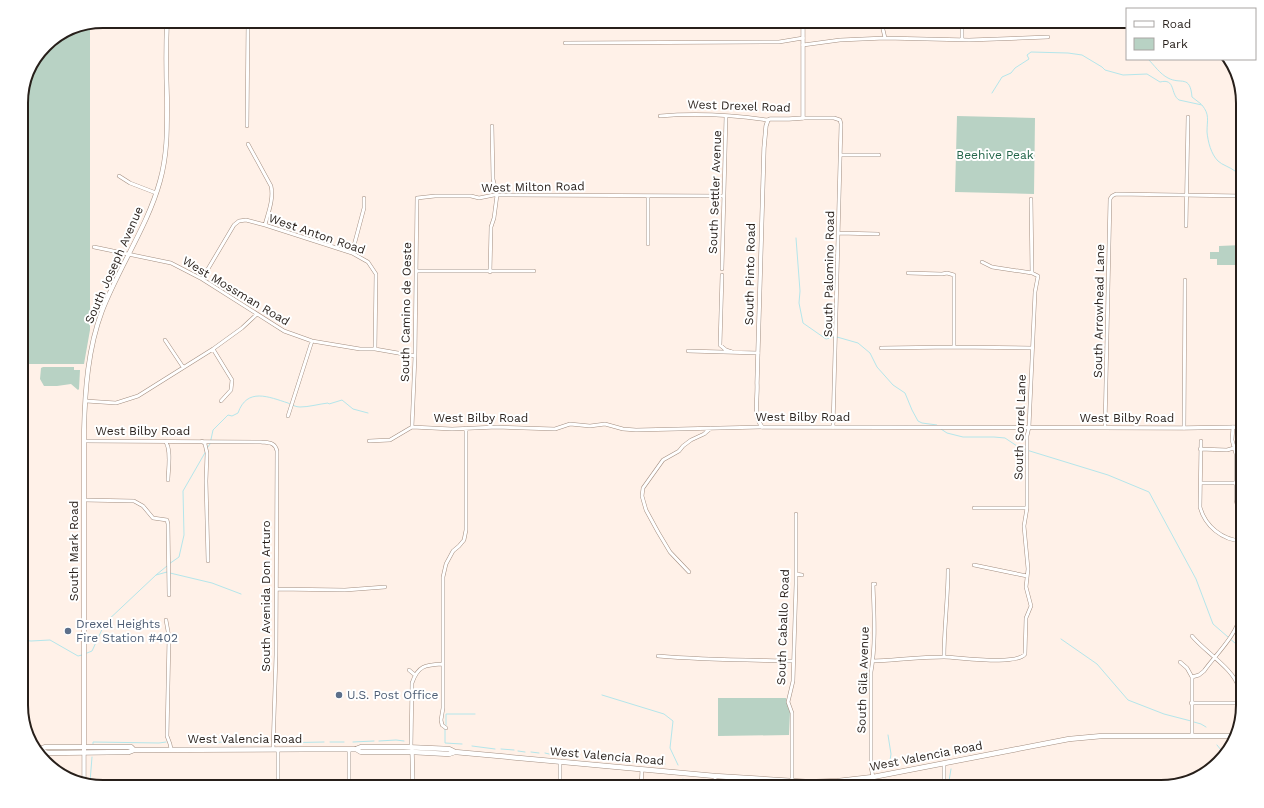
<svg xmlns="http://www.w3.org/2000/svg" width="1264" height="808" viewBox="0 0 1264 808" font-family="'Work Sans',sans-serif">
  <rect width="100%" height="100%" fill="#fff1e8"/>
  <path fill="#b8d2c4" d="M90,24V330L84,364H21V98L29,67L45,45L72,27Z
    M957,116L1035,118L1034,194L955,192Z
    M1242,245L1243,265H1217V259H1210V252H1219V246Z
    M43,367H74V370H80L79,389L78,390L71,384L57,386H44L40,379L41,368Z
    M718,698H786L790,712L789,735L718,736Z"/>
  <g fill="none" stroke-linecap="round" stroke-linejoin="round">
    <path stroke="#b4e6eb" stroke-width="1" d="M1148,59C1154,65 1160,74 1168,78C1181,85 1190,74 1192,97L1201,104
      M992,93L1002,77L1011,73L1015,68L1029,59L1027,55L1031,52L1068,53L1082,55L1102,67L1105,70L1123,75L1147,74L1160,82C1176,78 1170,94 1179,100L1202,105C1210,115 1207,120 1207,132C1208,142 1211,154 1218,161C1222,165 1230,167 1235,171
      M796,238L800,291L799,303L803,323L826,339L834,337
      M837,337L858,343L870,353L877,367L893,385L905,393L912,410L918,421L922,423L937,425L939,427
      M941,429L947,433L963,437H994L1005,438L1020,448L1108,475L1149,492L1196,579L1213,624L1243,650
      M207,448L210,444L213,430L228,415L232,416L238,413C247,387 269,397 288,403C292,405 296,407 300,407C309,407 319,404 328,403L329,404L342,400L353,409L368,413
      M169,564L179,557L184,535L183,491L206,451
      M170,573L212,583L241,594
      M156,575L167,566
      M1061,639L1097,664L1128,700L1164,714L1191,721
      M21,640L31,641L50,640L78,656L82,655
      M87,653L92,651L105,623L156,575L167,572
      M602,695L664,714L673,721L670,748L678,765
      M1194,722L1201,724L1206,727
      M446,725V714H475
      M445,729V743L462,744
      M888,735L891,754L889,767
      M379,741L396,740L404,741
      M250,742H269
      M330,742H344
      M353,742L374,741
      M214,743L230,741L243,742
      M275,743L324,742
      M93,744V742L159,743L166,742
      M1217,745L1225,755
      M472,746L495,749
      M501,749L514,750
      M518,751L525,752
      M531,752L539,753
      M545,753L549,754
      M553,754L557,755
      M569,756H575
      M584,757L595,758
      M605,760L633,762
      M645,763L665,764
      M683,779L685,787
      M89,783L90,782L92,757
      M770,786V787
      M948,787L951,769"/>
    <defs>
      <path id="minor" d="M881,21L885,38
        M962,40V21
        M565,43L779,42L803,38
        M803,45L840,40L885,38L969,40L1048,37
        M660,116C696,113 733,115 768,120
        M803,118H834L840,120L841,124L833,427
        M247,126L248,21
        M248,144L271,186C274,199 268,213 265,225
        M840,155H879
        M119,176L130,183L156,193
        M1186,226L1188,117
        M839,233L878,234
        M648,244V196
        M94,247L171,263L202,279L284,331L312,341L360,349H375L415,356
        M352,253L364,208V198
        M982,262L992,267L1032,273
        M722,269L726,116
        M417,271H534
        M490,272L491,227L494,218L497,195L493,179L492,126
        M908,273L942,274L947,273L954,275V347
        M722,275L720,345L726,350L732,352
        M202,279L234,225L239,221L246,220L265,225L352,253L368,262L376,274L375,349
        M165,340L183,367
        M881,348L954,347L1032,348
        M213,349L232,380L231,390L221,401
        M688,351L758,353
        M86,401L116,403L138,396L213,349L242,328L256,315
        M288,416L312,341
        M412,427L415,356L417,198L435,196H471L479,198L494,195L723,196
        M1105,427L1110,199L1112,196L1116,194L1243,196
        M1184,428L1185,280
        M84,441L261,442C269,443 275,442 277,451L276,655L273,749
        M165,441C172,448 168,471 168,480
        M202,441L205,444L207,453L206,481L208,561
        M369,441L390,440L412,427L452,429L497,427L555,429L570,424L590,426L605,424L623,429L636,430L762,427
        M1201,441L1200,507C1205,526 1222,540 1242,541
        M1200,449L1227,450L1234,448
        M1201,483H1236
        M84,500L134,501L143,506L153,518L167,520L168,524L169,595
        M974,508H1027
        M974,565L1027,576
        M689,572L670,552L658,532L646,510L642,496L643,488L663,460L679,451L683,446L691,440L704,434L711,428
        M796,574L802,575
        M276,589L345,590L385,587
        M166,620L169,637L167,736L170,744L171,749
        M1192,636C1204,651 1235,670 1238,687C1240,698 1238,709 1239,719
        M658,656C703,660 748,660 793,661
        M944,657C944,628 948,599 948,570
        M873,661C896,660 920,657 944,657C959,657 1016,666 1025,654L1026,618L1031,606L1026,587L1028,569L1024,526L1027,508V436L1029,427L1035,292L1038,276L1032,273L1031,199
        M1180,662L1187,668L1192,677V736
        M409,670L415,675
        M1192,677L1199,675L1204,671C1217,653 1236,636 1241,614L1242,525L1236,500V454L1232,440L1233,427
        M1191,703H1239
        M446,728L442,725L441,720L443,708V577L446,564L453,551L459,546L464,540L466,530V428
        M411,747L412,683C418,665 426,665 443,664
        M349,749V787
        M944,764V787
        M715,776V787
        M873,777L871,767V672C876,643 874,613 873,584H875
        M869,778L870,787
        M278,787V749
        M560,787V761
        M641,787L642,769
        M792,787V713L788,702L793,681L796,584V514"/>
      <path id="tertiary" d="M803,21V118L789,119H770L768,120L766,126L764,148L757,383C758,397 753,415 762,427L1184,428L1243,427
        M412,750L413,787
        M84,752V781"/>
      <path id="secondary" d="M84,752V430C85,390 88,348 102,311C119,267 148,225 160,181C168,153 167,125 167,97C166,71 166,46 167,21"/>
      <path id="primary" d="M39,749L46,747H131L134,750
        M356,749L361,752H412L449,754L455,752
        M38,750L47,753L129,752L134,750L356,749L361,747H404L449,749L455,752L715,776L809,782L838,781L873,777L1069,739L1102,736H1234"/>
    </defs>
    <use href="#minor" stroke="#a38e80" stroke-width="4"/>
    <use href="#tertiary" stroke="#a38e80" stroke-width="4.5"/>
    <use href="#secondary" stroke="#a38e80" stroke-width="5"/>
    <use href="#primary" stroke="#a38e80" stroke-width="5.5"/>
    <use href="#minor" stroke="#fff" stroke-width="3"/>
    <use href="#tertiary" stroke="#fff" stroke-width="3.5"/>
    <use href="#secondary" stroke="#fff" stroke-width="4"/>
    <use href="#primary" stroke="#fff" stroke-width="4.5"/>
  </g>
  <g fill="#5c6f8a" stroke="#fff" stroke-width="1.5">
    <circle cx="68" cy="631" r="4"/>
    <circle cx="339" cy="695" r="4"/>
  </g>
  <g text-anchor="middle" stroke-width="4" stroke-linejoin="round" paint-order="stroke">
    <g font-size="12" fill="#271f1a" stroke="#fff">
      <text transform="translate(739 106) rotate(2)" y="4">West Drexel Road</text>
      <text transform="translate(533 187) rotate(-1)" y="4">West Milton Road</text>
      <text transform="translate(715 192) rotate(-88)" y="4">South Settler Avenue</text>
      <text transform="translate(317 234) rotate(19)" y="4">West Anton Road</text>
      <text transform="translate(114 265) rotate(-66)" y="4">South Joseph Avenue</text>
      <text transform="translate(750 274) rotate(-89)" y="4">South Pinto Road</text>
      <text transform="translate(829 274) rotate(-89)" y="4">South Palomino Road</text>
      <text transform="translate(236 291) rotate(31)" y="4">West Mossman Road</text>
      <text transform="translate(1099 311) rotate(-89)" y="4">South Arrowhead Lane</text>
      <text transform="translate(406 312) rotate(-89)" y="4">South Camino de Oeste</text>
      <text x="803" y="421">West Bilby Road</text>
      <text x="481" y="422">West Bilby Road</text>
      <text x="1127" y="422">West Bilby Road</text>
      <text transform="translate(1020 427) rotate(-88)" y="4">South Sorrel Lane</text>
      <text x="143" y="435">West Bilby Road</text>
      <text transform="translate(74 551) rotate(-90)" y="4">South Mark Road</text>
      <text transform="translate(266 596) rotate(-90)" y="4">South Avenida Don Arturo</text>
      <text transform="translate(783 627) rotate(-88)" y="4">South Caballo Road</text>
      <text transform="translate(863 680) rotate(-88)" y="4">South Gila Avenue</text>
      <text x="245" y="743">West Valencia Road</text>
      <text transform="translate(607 756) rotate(5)" y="4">West Valencia Road</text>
      <text transform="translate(926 756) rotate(-11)" y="4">West Valencia Road</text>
    </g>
    <g font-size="12" fill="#226549" stroke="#fff">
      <text x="995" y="159">Beehive Peak</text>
    </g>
    <g font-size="12" fill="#4e5e75" stroke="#fff" text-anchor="start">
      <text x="76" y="628">Drexel Heights<tspan x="76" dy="14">Fire Station #402</tspan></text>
      <text x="347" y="699">U.S. Post Office</text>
    </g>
  </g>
  <path d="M0 0H1264V808H0ZM103 28H1161A75 75 0 0 1 1236 103V705A75 75 0 0 1 1161 780H103A75 75 0 0 1 28 705V103A75 75 0 0 1 103 28Z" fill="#fff" fill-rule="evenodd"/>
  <path fill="none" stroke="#271f1a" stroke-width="2" d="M103 28H1161A75 75 0 0 1 1236 103V705A75 75 0 0 1 1161 780H103A75 75 0 0 1 28 705V103A75 75 0 0 1 103 28Z"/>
  <rect x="1126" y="8" width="130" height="52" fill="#ffffff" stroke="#a9a5a3"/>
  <rect x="1134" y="21" width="20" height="6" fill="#ffffff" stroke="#a9a5a3"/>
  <text x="1162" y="28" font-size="12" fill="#271f1a">Road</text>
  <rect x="1134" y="38" width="20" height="12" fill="#b8d2c4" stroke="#a9a5a3"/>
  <text x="1162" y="48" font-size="12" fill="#271f1a">Park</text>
</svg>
